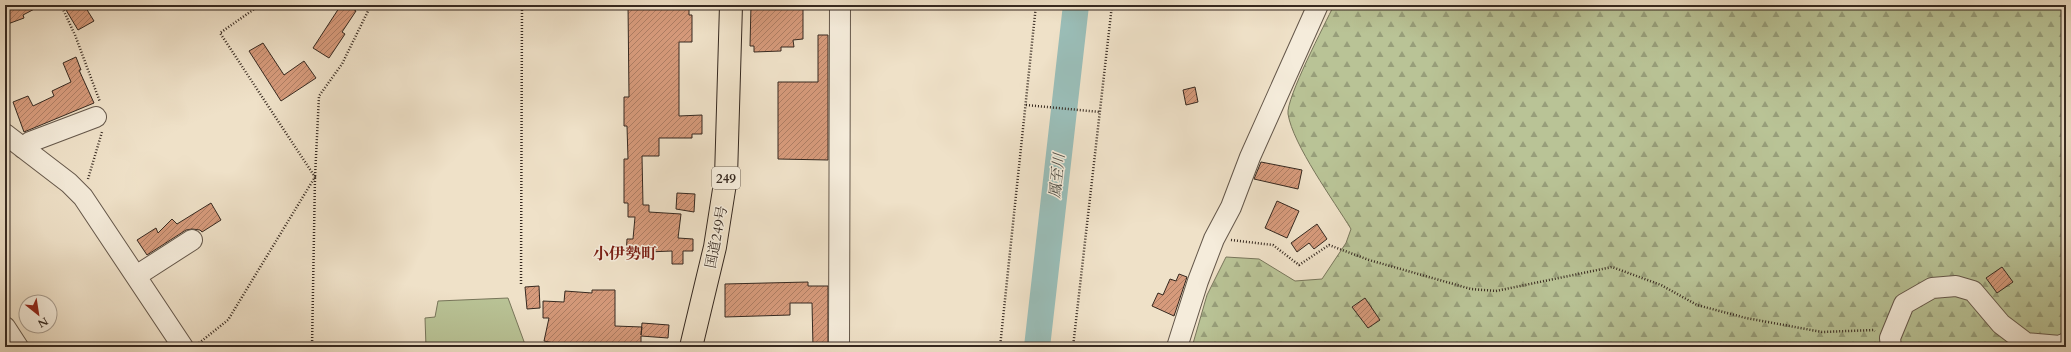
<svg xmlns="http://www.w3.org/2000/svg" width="2071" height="352" viewBox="0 0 2071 352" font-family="Cardo,'Noto Serif JP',serif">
  <defs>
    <pattern id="forest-firs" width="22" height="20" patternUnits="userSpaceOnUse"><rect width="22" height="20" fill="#b9c396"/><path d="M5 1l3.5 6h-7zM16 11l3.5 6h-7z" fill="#979e7a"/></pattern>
    <pattern id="building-hatch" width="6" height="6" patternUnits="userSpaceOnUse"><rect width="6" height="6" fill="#d69a7b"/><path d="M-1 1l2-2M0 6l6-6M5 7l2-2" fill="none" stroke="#ae7e64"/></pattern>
  </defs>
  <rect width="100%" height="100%" fill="#efe1c8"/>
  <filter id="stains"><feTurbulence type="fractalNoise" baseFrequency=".005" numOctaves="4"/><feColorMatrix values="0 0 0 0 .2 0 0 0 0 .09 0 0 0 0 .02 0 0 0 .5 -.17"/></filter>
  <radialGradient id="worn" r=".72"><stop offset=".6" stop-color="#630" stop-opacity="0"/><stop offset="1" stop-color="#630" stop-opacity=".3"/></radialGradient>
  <path fill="url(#forest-firs)" stroke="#78765b" d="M1334,5H2066V347H1192L1207,295L1226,257L1259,259L1295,281L1322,279L1346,243L1351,229C1334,201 1293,145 1288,114C1286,98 1325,24 1334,5Z"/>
  <path fill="#b9c396" stroke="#78765b" d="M508,298L526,347H426L425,318L435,317L438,301Z"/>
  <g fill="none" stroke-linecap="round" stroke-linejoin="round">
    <path stroke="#9abdb7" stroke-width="26" d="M1037,347L1076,5"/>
  </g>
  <path fill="url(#building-hatch)" stroke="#362920" d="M19,5H42L23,15L24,18L5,25V11Z
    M63,5H84L94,21L78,30Z
    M341,5H347L356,11L342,32L345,34L329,58L313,48Z
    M628,5H689V15H692V42H679V116L702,115V134H692V138H659V156H642L643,205H649V212L681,214L678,238L693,239V251H683V264H672V251L647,252V256L626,255L627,239H633L635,217H628V203H624V159H628L627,126H624V97H629Z
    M751,5H803V39L793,40L794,47H781V51L754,52V46H750Z
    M818,35H828V160L778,159V82H818Z
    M263,43L284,75L304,61L316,78L281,101L249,51Z
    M76,57L81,70H79L94,103L24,132L13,102L28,96L33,106L54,96L52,91L71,82L63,63Z
    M1195,87L1198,102L1186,105L1183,90Z
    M1261,162L1302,170L1298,189L1254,179Z
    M677,193L695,194L694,212L676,209Z
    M1277,201L1299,211L1287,238L1265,228Z
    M211,203L221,220L202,232L200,230L192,229L186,230L147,255L137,240L156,228L158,233L172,219L177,224Z
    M1317,224L1327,239L1314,249L1309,243L1297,252L1291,243Z
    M2002,267L2013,282L1997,293L1986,278Z
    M1179,274L1187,277L1174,316L1152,306L1158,293L1163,295L1170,279L1176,281Z
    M808,282V286H828V347H813L812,303H790V315L725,317V284Z
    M539,286L540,308L527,309L525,287Z
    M592,290H615V326L642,327L641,335L642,323L669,325L668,338L641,336V347H574L544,341L549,318H543V301L564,302L565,291L592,293Z
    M1365,298L1380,320L1368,328L1352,307Z"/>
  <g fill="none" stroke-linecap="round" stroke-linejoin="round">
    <defs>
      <path id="minor" d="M5,134L69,183L83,197L183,347
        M23,148L30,142L96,117
        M136,276L192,240
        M5,327L18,347
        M839,347L840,5
        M1177,347L1198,281L1214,239L1231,207L1250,157L1318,5
        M1891,347L1890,338L1904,304L1932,288L1956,286L1973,291L2001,324L2026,343L2060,346L2066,343"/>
      <path id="highway" d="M691,347L715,247L726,177L731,5"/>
    </defs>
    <use href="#minor" stroke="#64574a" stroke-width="22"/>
    <use href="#highway" stroke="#362920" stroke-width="24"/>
    <path stroke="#362920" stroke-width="2.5" stroke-dasharray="1 2" stroke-linecap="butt" d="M61,5L75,35L100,102
      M1026,105L1100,112
      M88,179L102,132
      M1231,240L1273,245L1299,265L1329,245L1369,260L1471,289L1496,291L1612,267L1661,285L1697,305L1746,318L1822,332L1874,330L1875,331
      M521,284L522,5
      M199,343L228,320L315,177L220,33L260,5
      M312,347L315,177L319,96L342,64L371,5
      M1000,347L1036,5
      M1073,347L1112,5"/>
    <use href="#minor" stroke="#f5ecdb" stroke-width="20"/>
    <use href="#highway" stroke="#efe1c8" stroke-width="22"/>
  </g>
  <g text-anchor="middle" stroke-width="3" stroke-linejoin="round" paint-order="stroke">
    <rect fill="#f5ecdb" stroke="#6f6458" stroke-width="1" x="712" y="167" width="28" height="22" rx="3"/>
    <g font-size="13" font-weight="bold" fill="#362920">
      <text x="726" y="183">249</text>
    </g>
    <g font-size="14" fill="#362920" stroke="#f5ecdb">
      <text transform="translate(716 237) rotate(-79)" y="5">国道249号</text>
    </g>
    <g font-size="15" font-style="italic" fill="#4f4e46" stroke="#f5ecdb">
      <text transform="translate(1057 176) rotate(-84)" y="5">鳳至川</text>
    </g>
    <g font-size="16" font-weight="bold" fill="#7a1f14" stroke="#f5ecdb">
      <text x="625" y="259">小伊勢町</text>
    </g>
  </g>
  <rect width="2071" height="352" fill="none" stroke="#efe1c8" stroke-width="20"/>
  <rect x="6" y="6" width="2059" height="340" fill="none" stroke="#362920" stroke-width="2"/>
  <rect x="10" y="10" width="2051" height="332" fill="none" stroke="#362920"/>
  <g transform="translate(38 314) rotate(150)"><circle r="19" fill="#f5ecdb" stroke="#a99e90"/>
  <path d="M0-3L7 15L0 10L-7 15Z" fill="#8f2418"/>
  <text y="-6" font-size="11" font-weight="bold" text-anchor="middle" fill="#362920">N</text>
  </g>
  <rect width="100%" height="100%" filter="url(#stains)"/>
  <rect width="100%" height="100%" fill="url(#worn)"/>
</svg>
